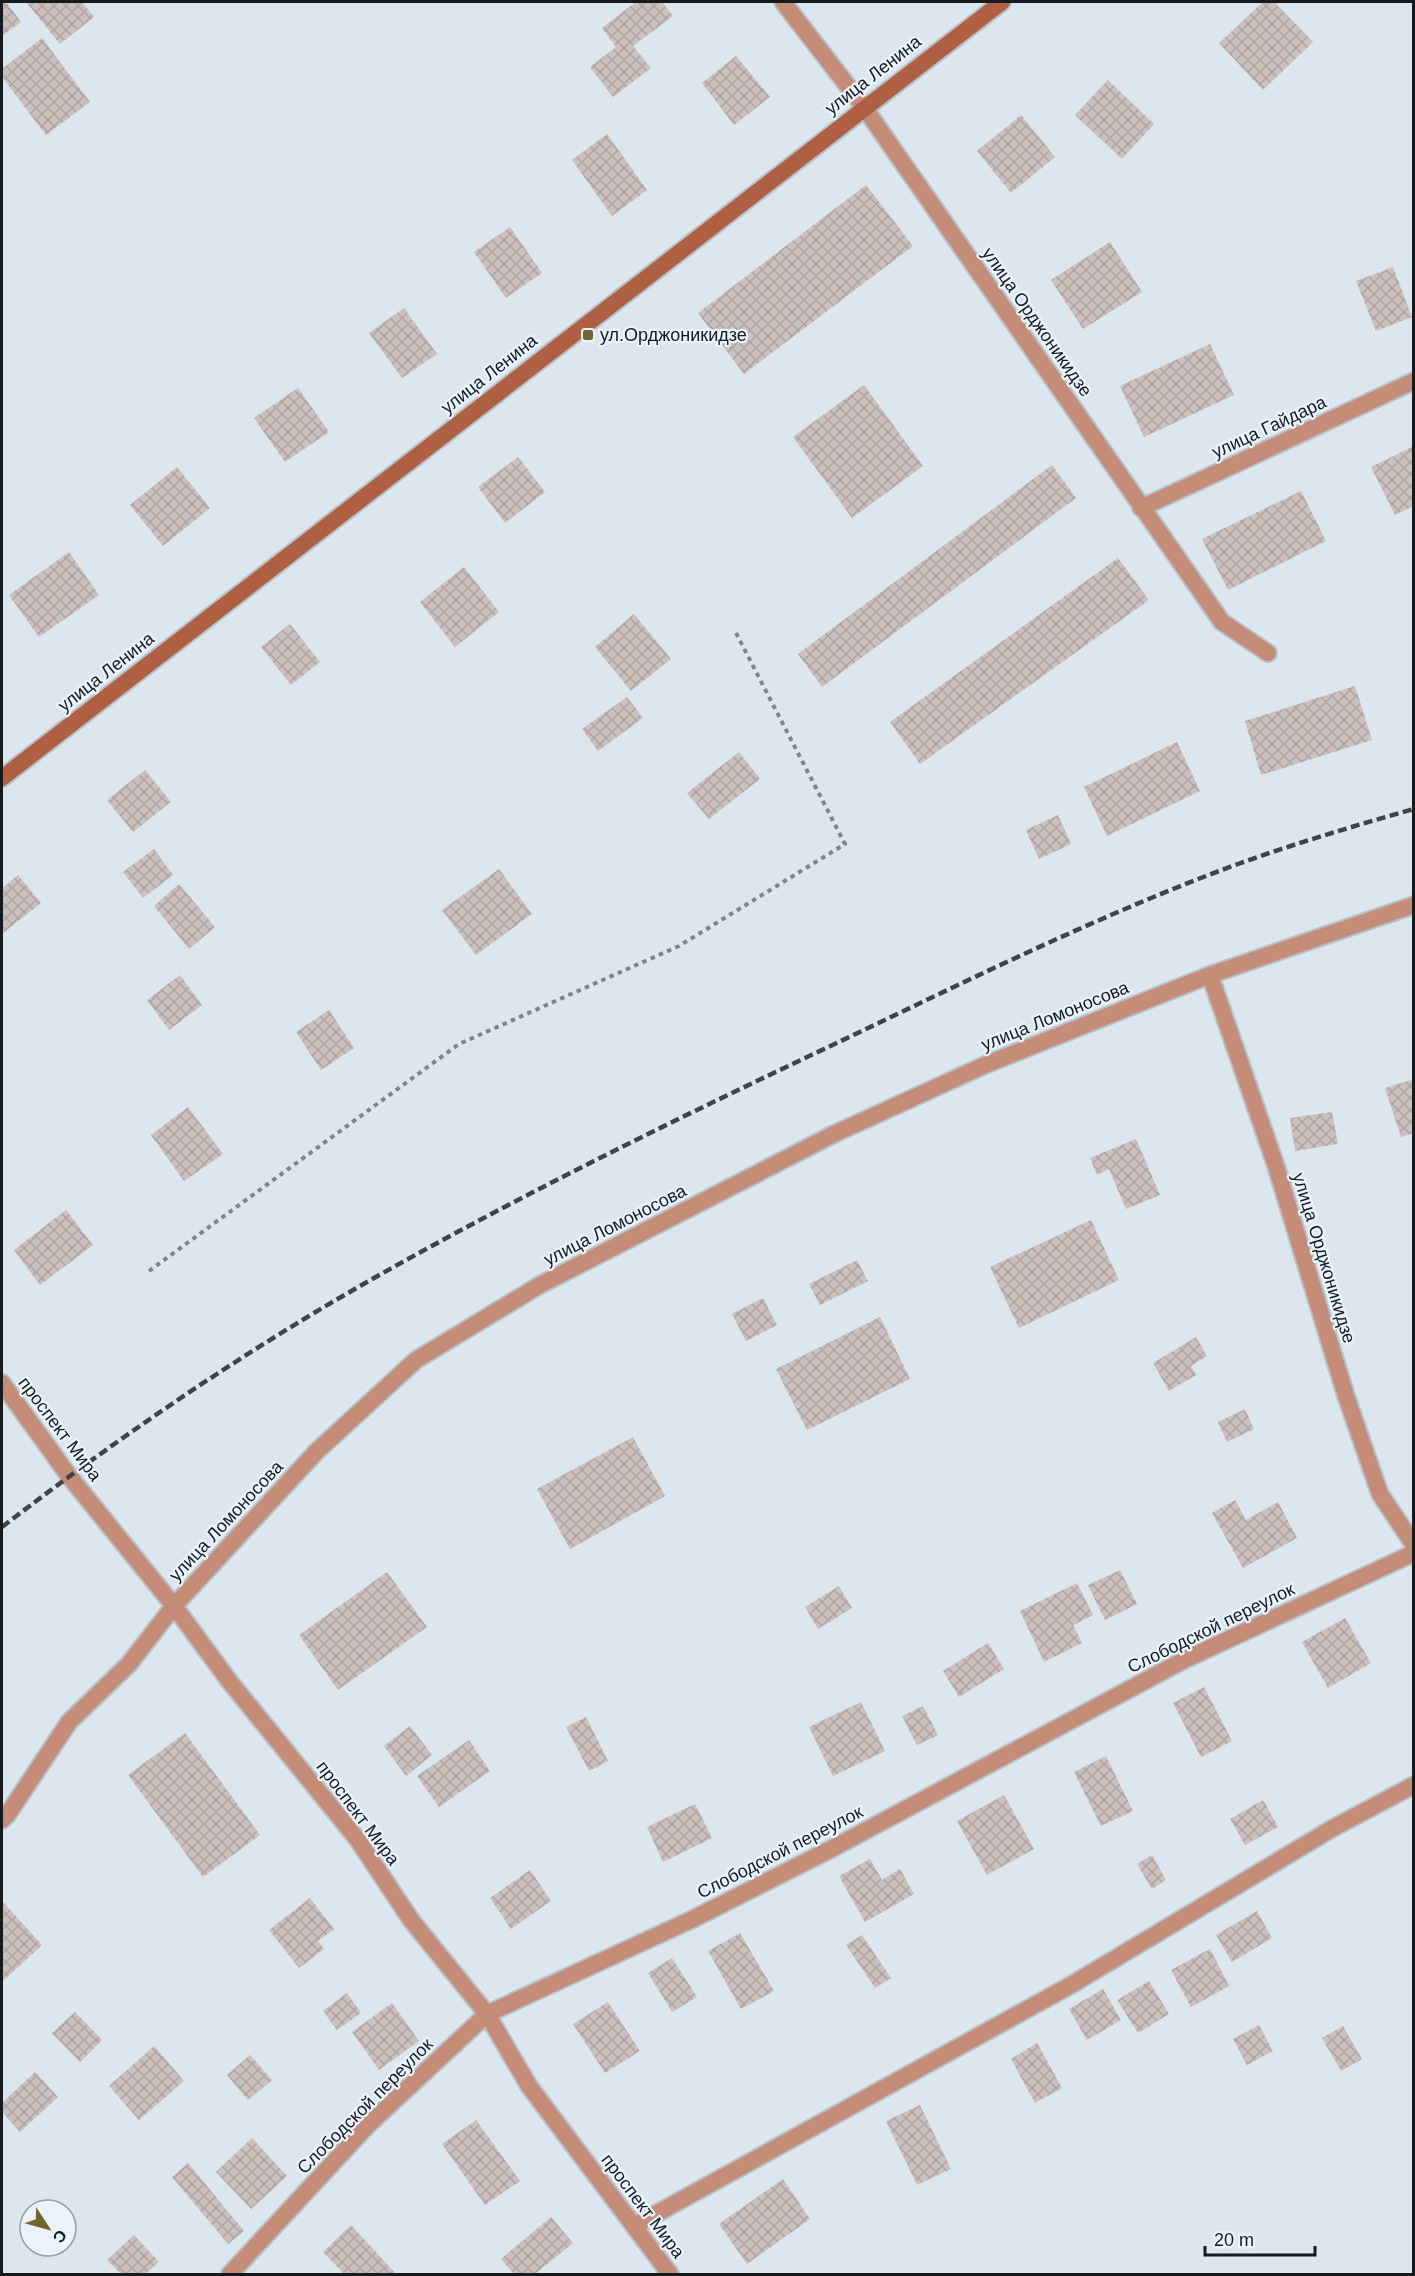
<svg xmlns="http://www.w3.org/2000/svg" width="1415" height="2276" viewBox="0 0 1415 2276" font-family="Helvetica,sans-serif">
  <defs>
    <pattern id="building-cross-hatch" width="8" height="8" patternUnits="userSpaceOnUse" patternTransform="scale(1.5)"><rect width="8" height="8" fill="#ccc0bc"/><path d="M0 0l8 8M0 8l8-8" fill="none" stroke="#aea4a1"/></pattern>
  </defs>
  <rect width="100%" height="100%" fill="#dce6ee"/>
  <path fill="url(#building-cross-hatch)" d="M2,2H6L21,22L2,36Z
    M26,2H82L94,17L60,44Z
    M636,2H662L673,16L633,46L651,68L613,97L590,67L616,47L602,28Z
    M1263,2H1274L1313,42L1263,90L1219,43Z
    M42,38L90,102L46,135L2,77V69Z
    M736,56L770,97L734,125L702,83Z
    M1108,80L1154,124L1122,159L1075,115Z
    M1021,115L1055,157L1011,193L977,151Z
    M607,134L647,190L612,216L572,160Z
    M866,185L913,246L744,374L698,313Z
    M510,227L542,273L506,298L474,252Z
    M1110,242L1142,292L1083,329L1051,280Z
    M1393,267L1412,317L1376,331L1356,281Z
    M404,308L437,354L402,378L369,333Z
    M1210,344L1234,395L1144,437L1120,386Z
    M864,385L923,466L852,518L793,437Z
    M298,388L329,432L285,462L254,418Z
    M1414,446V506L1395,515L1371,467Z
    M518,457L545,492L505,523L478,487Z
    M1052,465L1076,498L822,687L798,654Z
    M177,467L210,508L163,546L130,505Z
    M1301,491L1326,541L1228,590L1202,539Z
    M69,552L99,595L39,637L9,595Z
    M1118,558L1149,600L920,764L890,722Z
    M464,567L499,612L455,647L420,602Z
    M634,614L671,659L631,691L595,647Z
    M290,624L320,662L291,685L261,647Z
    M1355,686L1372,740L1261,775L1245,721Z
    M627,697L643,718L598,751L582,729Z
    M1177,742L1200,791L1107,836L1084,787Z
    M739,752L760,779L709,819L687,793Z
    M145,770L171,802L133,832L107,800Z
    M1058,815L1071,844L1039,859L1026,830Z
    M154,849L173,875L143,898L123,872Z
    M499,869L532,914L476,955L442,910Z
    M18,875L41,903L2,934V888Z
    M179,884L215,927L189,949L154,906Z
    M180,975L202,1005L169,1030L147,1000Z
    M329,1010L354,1048L321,1070L296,1032Z
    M1414,1079V1133L1401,1137L1385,1088Z
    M188,1107L223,1154L184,1181L151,1135Z
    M1332,1112L1338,1144L1295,1151L1290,1118Z
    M1136,1139L1160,1195L1126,1209L1109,1169L1097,1175L1090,1158Z
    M66,1210L93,1245L40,1285L14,1250Z
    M1091,1220L1119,1280L1019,1328L990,1267Z
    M857,1260L868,1281L820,1305L809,1284Z
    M763,1298L777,1325L746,1341L732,1314Z
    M880,1317L910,1379L807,1430L776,1369Z
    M1196,1337L1207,1356L1191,1366L1196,1375L1169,1391L1153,1363Z
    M1245,1409L1254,1429L1227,1442L1218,1422Z
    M633,1437L665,1496L570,1549L537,1489Z
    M1235,1500L1246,1520L1278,1502L1297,1538L1243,1568L1212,1513Z
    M1120,1570L1137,1604L1105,1620L1088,1585Z
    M387,1572L427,1627L338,1690L299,1635Z
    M1077,1583L1093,1615L1073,1625L1082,1643L1044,1662L1020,1611Z
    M839,1586L852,1608L818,1629L805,1607Z
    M1345,1618L1371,1663L1328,1688L1302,1642Z
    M988,1643L1004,1669L959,1697L943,1671Z
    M1204,1687L1232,1741L1201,1757L1173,1703Z
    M861,1702L885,1751L833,1776L809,1727Z
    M923,1706L938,1735L917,1745L902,1716Z
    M586,1717L608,1761L589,1771L566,1727Z
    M410,1726L432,1755L406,1776L384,1746Z
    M185,1733L260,1835L203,1877L128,1775Z
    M469,1740L490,1771L439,1807L417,1776Z
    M1106,1756L1133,1811L1101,1826L1074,1772Z
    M1004,1795L1034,1849L987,1875L957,1821Z
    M1263,1800L1278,1827L1245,1845L1230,1819Z
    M695,1804L712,1838L663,1862L647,1827Z
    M1152,1855L1166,1880L1152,1889L1137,1864Z
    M870,1859L882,1880L900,1869L914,1894L865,1922L839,1876Z
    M530,1870L551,1901L511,1929L490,1898Z
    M310,1898L334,1929L318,1941L324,1949L299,1968L269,1930Z
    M2,1901L42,1945L2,1982Z
    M1257,1911L1272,1938L1232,1962L1216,1935Z
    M740,1933L774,1991L741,2009L708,1951Z
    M862,1935L891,1978L875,1988L846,1945Z
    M1210,1949L1229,1986L1191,2007L1171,1970Z
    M672,1958L697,1997L672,2012L648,1973Z
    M1149,1981L1169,2014L1138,2033L1117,2000Z
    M1103,1989L1121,2020L1087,2040L1069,2009Z
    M347,1993L361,2013L337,2030L323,2011Z
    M608,2002L640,2051L605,2073L573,2024Z
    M392,2003L419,2041L379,2070L352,2032Z
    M75,2012L102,2040L80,2062L52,2033Z
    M1259,2025L1273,2051L1247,2065L1233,2039Z
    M1343,2026L1362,2059L1341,2071L1322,2038Z
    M1037,2043L1062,2088L1035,2103L1011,2059Z
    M154,2046L184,2081L139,2120L109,2086Z
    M250,2055L272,2080L248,2100L227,2075Z
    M35,2072L58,2097L20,2132L2,2112V2103Z
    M920,2105L951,2169L917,2185L886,2121Z
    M476,2120L520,2181L485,2205L442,2144Z
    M252,2138L287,2176L251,2209L216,2172Z
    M188,2163L244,2231L228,2244L172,2177Z
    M783,2179L810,2219L747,2264L719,2224Z
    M551,2217L573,2243L535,2274H514L501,2259Z
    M351,2225L396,2274H344L323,2252Z
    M134,2235L159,2262L145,2274H121L107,2260Z"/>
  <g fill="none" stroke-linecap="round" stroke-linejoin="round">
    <defs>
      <path id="service" d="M634,2226L1071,1985L1333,1828L1414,1785"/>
      <path id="minor" d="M783,2L864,107L1222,622L1268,653
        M1141,508L1414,381
        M1210,975L1276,1166L1346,1396L1380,1494L1414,1545
        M2,1820L8,1814L69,1722L129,1664L174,1606L230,1682L358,1840L411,1920L487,2014L529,2086L670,2274
        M230,2274L367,2126L487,2014L693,1919L835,1847L1184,1660L1414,1553"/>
      <path id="tertiary" d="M2,1383L69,1476L174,1606L316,1452L416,1360L540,1285L834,1134L985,1065L1210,975L1414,905"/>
      <path id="secondary" d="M2,778L1002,2"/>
    </defs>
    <use href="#service" stroke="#b9c1c8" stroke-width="20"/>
    <use href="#minor" stroke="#b9c1c8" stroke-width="20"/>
    <use href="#tertiary" stroke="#b9c1c8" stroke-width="20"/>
    <use href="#secondary" stroke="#b9c1c8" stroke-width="20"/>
    <path stroke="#7e858b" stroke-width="4" stroke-dasharray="4.5 4.5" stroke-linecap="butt" d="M149,1271L459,1044L679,946L845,844L736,633"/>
    <use href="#service" stroke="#c58d78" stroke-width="16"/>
    <use href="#minor" stroke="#c58d78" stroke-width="16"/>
    <use href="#tertiary" stroke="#c58d78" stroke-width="16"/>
    <use href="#secondary" stroke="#b06042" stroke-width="16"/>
    <path stroke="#3f4448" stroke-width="4.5" stroke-dasharray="9 4.5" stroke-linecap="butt" d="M2,1527C118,1438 239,1355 367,1282C515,1198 668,1123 822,1050C959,985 1096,916 1238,864C1296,843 1354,826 1414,809"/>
  </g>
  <rect fill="#716532" stroke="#eaf3fb" stroke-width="2" x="582" y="329" width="12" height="12" rx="3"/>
  <g text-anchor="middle" stroke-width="4.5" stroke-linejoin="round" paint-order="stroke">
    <g font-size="18" fill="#171a1d" stroke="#eaf3fb">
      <text transform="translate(873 75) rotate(-38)" y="6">улица Ленина</text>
      <text transform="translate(1037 322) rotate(55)" y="6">улица Орджоникидзе</text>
      <text transform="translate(489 374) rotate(-38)" y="6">улица Ленина</text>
      <text transform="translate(1269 427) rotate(-25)" y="6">улица Гайдара</text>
      <text transform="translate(106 672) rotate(-38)" y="6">улица Ленина</text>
      <text transform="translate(1055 1016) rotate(-22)" y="6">улица Ломоносова</text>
      <text transform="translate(615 1225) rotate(-27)" y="6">улица Ломоносова</text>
      <text transform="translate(1324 1258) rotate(73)" y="6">улица Орджоникидзе</text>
      <text transform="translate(60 1429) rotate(53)" y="6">проспект Мира</text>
      <text transform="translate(226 1521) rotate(-47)" y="6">улица Ломоносова</text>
      <text transform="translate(1211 1628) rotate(-26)" y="6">Слободской переулок</text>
      <text transform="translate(358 1813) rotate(53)" y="6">проспект Мира</text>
      <text transform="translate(780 1852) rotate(-27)" y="6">Слободской переулок</text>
      <text transform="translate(365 2106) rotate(-45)" y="6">Слободской переулок</text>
      <text transform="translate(643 2206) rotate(53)" y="6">проспект Мира</text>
    </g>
    <g font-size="18" fill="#171a1d" stroke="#eaf3fb" text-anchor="start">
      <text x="600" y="341">ул.Орджоникидзе</text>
    </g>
  </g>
  <rect width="1415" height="2276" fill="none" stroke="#171a1d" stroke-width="6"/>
  <g transform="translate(48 2228) rotate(126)"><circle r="28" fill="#eaf3fb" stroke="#969ca2" stroke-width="1.5"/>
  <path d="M0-4.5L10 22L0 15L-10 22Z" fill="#716532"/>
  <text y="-9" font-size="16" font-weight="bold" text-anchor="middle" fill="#171a1d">С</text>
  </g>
  <path d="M1205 2246v9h110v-9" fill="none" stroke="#171a1d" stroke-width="3"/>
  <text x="1214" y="2246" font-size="18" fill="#171a1d" stroke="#eaf3fb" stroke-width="4.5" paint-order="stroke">20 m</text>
</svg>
